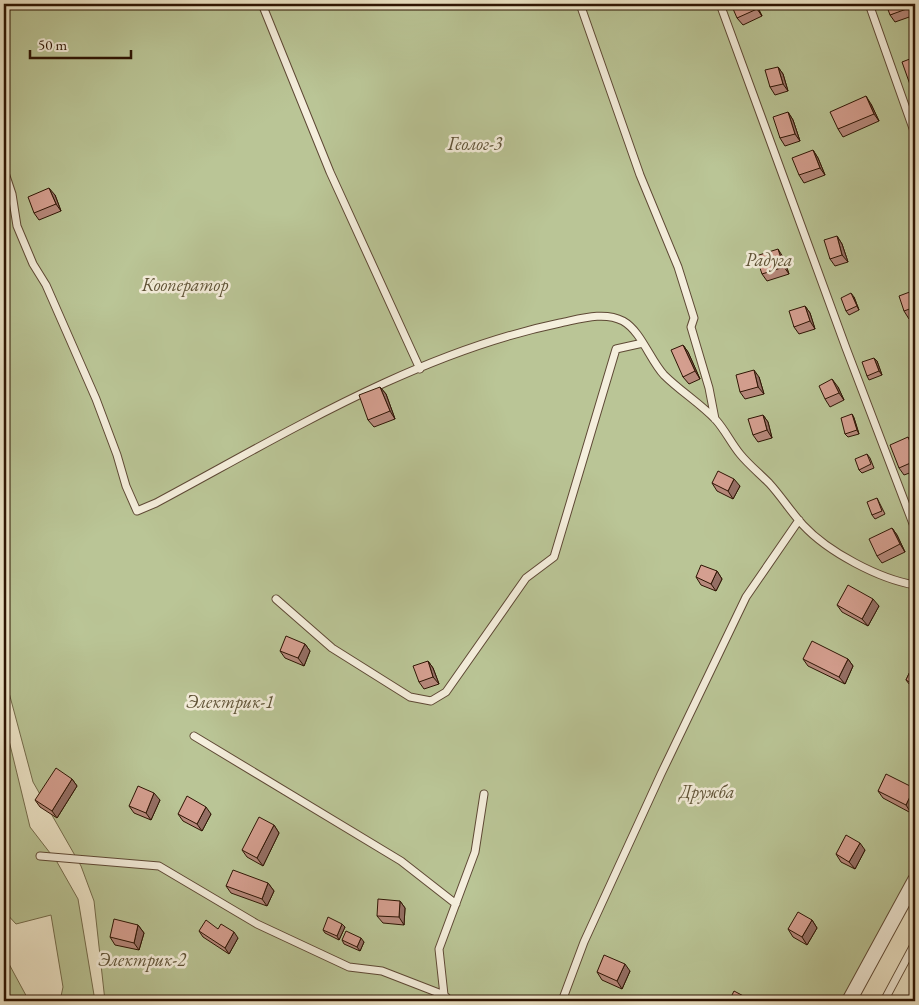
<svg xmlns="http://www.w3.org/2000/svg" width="919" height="1005" viewBox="0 0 919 1005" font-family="'EB Garamond',serif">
  <rect width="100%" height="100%" fill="#efe7ca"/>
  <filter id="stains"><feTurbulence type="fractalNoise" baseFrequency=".004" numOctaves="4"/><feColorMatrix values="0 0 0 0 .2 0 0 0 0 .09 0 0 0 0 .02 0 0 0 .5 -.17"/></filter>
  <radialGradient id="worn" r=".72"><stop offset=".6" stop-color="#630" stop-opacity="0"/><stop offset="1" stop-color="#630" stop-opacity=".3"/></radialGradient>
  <path fill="#bac596" stroke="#746c4c" d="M4,4H915V875L845,1001H105L94,901L81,866L33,782L4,674Z
    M4,720L30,827L57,862L78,899L95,1001H60L63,987L51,915L16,924L4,911Z
    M9,964L29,1001H4V976Z"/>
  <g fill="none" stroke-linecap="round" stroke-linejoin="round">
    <defs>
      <path id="service" d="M262,4L330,172L420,369
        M580,4L640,175L678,267L694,318L691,327L709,388L715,419
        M720,4L846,348L915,529
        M869,4L915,134
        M4,170L12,194L17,226L33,264L46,285L96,399L117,455L126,486L137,511L156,503C285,434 415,353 560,323C580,319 604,311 623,321C641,331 650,360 664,375C680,391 701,404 716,420C725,430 731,443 740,454C748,464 759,473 769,483C781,496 791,512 803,525C828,552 879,579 915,585
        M276,599L332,648L410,697L431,701L446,692L526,578L554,557L616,349L643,343
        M194,736L401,861L456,904
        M40,856L159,866L257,924L349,967L382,971L444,995L450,1001
        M444,995L439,949L475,852L484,794
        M562,1001L584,942L661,774L746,597L799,520
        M884,1001L915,943"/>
      <path id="minor" d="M849,1001L915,880"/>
    </defs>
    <use href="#service" stroke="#5e4935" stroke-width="9"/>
    <use href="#minor" stroke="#5e4935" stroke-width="16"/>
    <use href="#service" stroke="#f5efdd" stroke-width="7"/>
    <use href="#minor" stroke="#f5efdd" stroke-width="14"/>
  </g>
  <path fill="#b7897c" stroke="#2d1403" d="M756,4L762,16L743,25L737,18Z
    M913,4L915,10V15L895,22L890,15Z
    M778,67L783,74L788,91L775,95L770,87Z
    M871,104L879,121L843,137L838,129Z
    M788,112L793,120L800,141L785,146L780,138Z
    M813,150L818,158L825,175L804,183L799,175Z
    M55,195L61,211L39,220L34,213Z
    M837,236L842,244L848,262L835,266L830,259Z
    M783,257L789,274L767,281L762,274Z
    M915,290V316L909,319L904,311Z
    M854,297L859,310L849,315L846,311Z
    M805,306L810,313L815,329L799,334L794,327Z
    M683,345L688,352L700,379L689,384L683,377Z
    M877,361L882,375L869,380L867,376Z
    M759,377L764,394L745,399L740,392Z
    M380,387L386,394L395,419L374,427L368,420Z
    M838,387L844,400L830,407L825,399Z
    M852,414L854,418L859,434L848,437L845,434Z
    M763,415L768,422L772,438L758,442L753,435Z
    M914,445L915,449V471L904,475L899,468Z
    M867,454L870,458L874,468L862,473L859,470Z
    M712,483L740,486L733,499L717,491Z
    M877,498L885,514L875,519L872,515Z
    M892,528L897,535L905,552L882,563L877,556Z
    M717,571L722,579L716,591L701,585L696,577Z
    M837,605L879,606L868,626L842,612Z
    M305,644L310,651L304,666L285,658L280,651Z
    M803,659H848L853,666L845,684L808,666Z
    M428,661L433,668L439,684L424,689L419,682Z
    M915,661V691L913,689L906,680Z
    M72,779L77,786L57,818L40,807L35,800Z
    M914,788L915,790V804L911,813L883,798L878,791Z
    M160,800L151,820L134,813L129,806Z
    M178,814H211L202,831L183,821Z
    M274,825L279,833L263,866L247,857L242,850Z
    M865,850L855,869L841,862L836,854Z
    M268,883L274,891L267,906L231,893L226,886Z
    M400,901L405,908L404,925L383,923L377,916Z
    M812,920L817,928L807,945L793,937L788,929Z
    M138,925L144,933L139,950L115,945L110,937Z
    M345,927L339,940L325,933L323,930Z
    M218,929L238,938L229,954L203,937L199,931Z
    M342,940L364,942L360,951L344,944Z
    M630,971L622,989L602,980L597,972Z"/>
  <path fill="#956f65" stroke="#2d1403" d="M754,4H756L762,16L757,9Z
    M910,4H913L915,13L912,7Z
    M778,67L783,74L788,91L783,84Z
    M866,96L871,104L879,121L874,114Z
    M788,112L793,120L800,141L795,134Z
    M813,150L818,158L825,175L820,168Z
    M49,188L55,195L61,211L56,204Z
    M837,236L842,244L848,262L842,255Z
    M778,249L783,257L789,274L784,267Z
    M851,293L854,297L859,310L857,306Z
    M805,306L810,313L815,329L810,321Z
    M683,345L688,352L700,379L695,371Z
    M874,358L877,361L882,375L879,371Z
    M754,370L759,377L764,394L758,387Z
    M832,379L838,387L844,400L839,393Z
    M380,387L386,394L395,419L390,411Z
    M852,414L854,418L859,434L857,430Z
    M763,415L768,422L772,438L767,430Z
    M908,437L914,445L915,449V454Z
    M734,479L740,486L733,499L728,491Z
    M892,528L897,535L905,552L900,544Z
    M717,571L722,579L716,591L711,584Z
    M873,599L879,606L868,626L862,619Z
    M305,644L310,651L304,666L298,658Z
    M848,659L853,666L845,684L839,677Z
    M428,661L433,668L439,684L433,677Z
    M72,779L77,786L57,818L52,811Z
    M914,788L915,790V804L911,813L906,805Z
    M154,793L160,800L151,820L146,813Z
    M206,807L211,814L202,831L197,824Z
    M274,825L279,833L263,866L257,858Z
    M860,843L865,850L855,869L849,862Z
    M268,883L274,891L267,906L262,899Z
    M400,901L405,908L404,925L399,917Z
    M812,920L817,928L807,945L802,937Z
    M342,924L345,927L339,940L337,936Z
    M138,925L144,933L139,950L134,943Z
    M234,932L238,938L229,954L225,948Z
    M361,938L364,942L360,951L357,947Z
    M625,964L630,971L622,989L617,981Z"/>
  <path fill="#d59f90" stroke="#2d1403" d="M731,4H754L757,9L737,18Z
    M886,4H910L912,7L890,15Z
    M915,57V106L910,95L913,93L902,62Z
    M778,67L783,84L770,87L765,70Z
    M866,96L874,114L838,129L830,112Z
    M788,112L795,134L780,138L773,117Z
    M813,150L820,168L799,175L792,158Z
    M49,188L56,204L34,213L28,197Z
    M837,236L842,255L830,259L824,240Z
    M778,249L784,267L762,274L756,256Z
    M915,290V307L904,311L899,296Z
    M851,293L857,306L846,311L841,298Z
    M805,306L810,321L794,327L789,311Z
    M683,345L695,371L683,377L671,350Z
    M874,358L879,371L867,376L862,362Z
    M754,370L758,387L740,392L736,375Z
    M832,379L839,393L825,399L819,386Z
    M380,387L390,411L368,420L359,395Z
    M852,414L857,430L845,434L841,418Z
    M763,415L767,430L753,435L748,419Z
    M908,437L915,454V461L899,468L890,445Z
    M867,454L871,464L859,470L855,459Z
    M718,471L734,479L728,491L712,483Z
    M877,498L882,511L872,515L867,502Z
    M892,528L900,544L877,556L869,539Z
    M701,565L717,571L711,584L696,577Z
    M848,585L873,599L862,619L837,605Z
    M286,636L305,644L298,658L280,651Z
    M812,641L848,659L839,677L803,659Z
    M428,661L433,677L419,682L413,666Z
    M915,661V685L906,680Z
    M56,768L72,779L52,811L35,800Z
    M886,774L914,788L906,805L878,791Z
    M138,786L154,793L146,813L129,806Z
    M187,796L206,807L197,824L178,814Z
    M259,817L274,825L257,858L242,850Z
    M846,835L860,843L849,862L836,854Z
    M233,870L268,883L262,899L226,886Z
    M378,899L400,901L399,917L377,916Z
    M798,912L812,920L802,937L788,929Z
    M328,917L342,924L337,936L323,930Z
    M114,919L138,925L134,943L110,937Z
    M206,920L218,929L221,924L234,932L225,948L199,931Z
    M346,931L361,938L357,947L342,940Z
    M604,955L625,964L617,981L597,972Z
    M734,991L753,1001H729Z"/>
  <g text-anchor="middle" stroke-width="5" stroke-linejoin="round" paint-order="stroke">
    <g font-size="18" font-style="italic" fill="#5e5236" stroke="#f5efdd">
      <text x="475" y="150">Геолог-3</text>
      <text x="769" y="266">Радуга</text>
      <text x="185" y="291">Кооператор</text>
      <text x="230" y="708">Электрик-1</text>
      <text x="707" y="798">Дружба</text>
      <text x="142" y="966">Электрик-2</text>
    </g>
  </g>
  <rect width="919" height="1005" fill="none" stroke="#efe7ca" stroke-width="20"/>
  <rect x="5" y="5" width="909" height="995" fill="none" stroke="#2d1403" stroke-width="2.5"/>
  <rect x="10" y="10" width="899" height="985" fill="none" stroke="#2d1403"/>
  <path d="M30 50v8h101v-8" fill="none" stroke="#2d1403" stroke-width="2.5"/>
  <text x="38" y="50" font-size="15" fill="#2d1403" stroke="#f5efdd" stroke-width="4" paint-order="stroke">50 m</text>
  <rect width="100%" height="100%" filter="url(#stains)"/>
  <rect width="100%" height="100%" fill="url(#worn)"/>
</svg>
